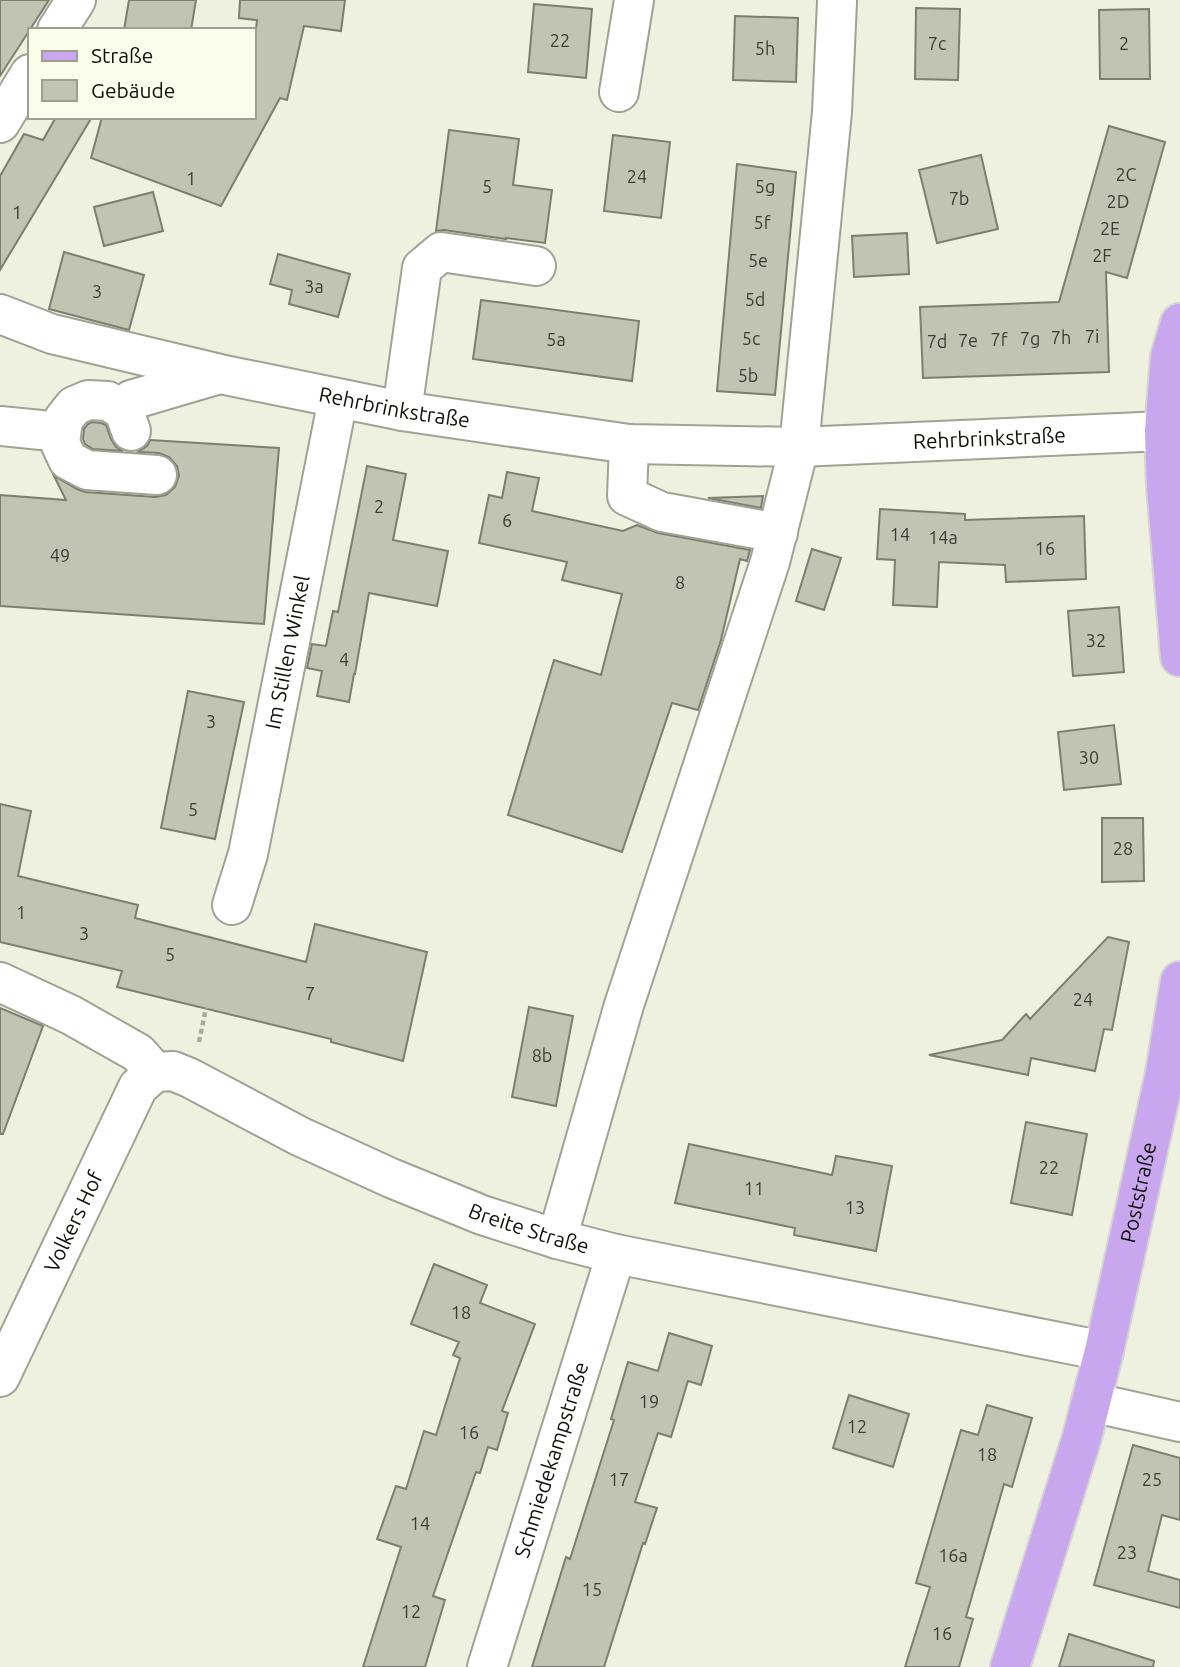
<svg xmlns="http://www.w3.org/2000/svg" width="1180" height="1667" viewBox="0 0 1180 1667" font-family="Ubuntu,sans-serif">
  <rect width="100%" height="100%" fill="#eef0e0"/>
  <path fill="#c1c3b3" stroke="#7c7e6f" stroke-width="2" d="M0,0H49L0,76Z
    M129,0H196L191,30H124Z
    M240,0H345L341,31L304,26L287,100L280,98L221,206L91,158L102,117H254V49L257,20L239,18Z
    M534,4L592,9L586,78L528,72Z
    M916,8L960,9L958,80L915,79Z
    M1149,9L1150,79H1100L1099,10Z
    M735,16L798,18L796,82L733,80Z
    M56,117H92L0,270V176L24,134L43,140Z
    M1109,126L1165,142L1127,278L1106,272L1109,372L923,378L920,307L1059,302Z
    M449,130L519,139L513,185L552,190L545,243L506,238V239L444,230L436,231Z
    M613,135L670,142L661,218L604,211Z
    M981,155L998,229L937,243L919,170Z
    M737,164L796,172L775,395L717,391Z
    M153,192L163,231L104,246L94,207Z
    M907,233L909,274L854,277L852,236Z
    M64,252L144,275L129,330L49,309Z
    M278,254L350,274L338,317L289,304L292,290L270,284Z
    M481,300L639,321L632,381L473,359Z
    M92,422L101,423L106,425L111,439L116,447L123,451L93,449L85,444L83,439L84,429L88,424Z
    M150,440L279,448L264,624L0,606V495L66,500L54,476L77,489L85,492L155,497L166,495L175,487L179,476L177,466L169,457L159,453L138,452L147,446Z
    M367,466L406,474L393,540L448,551L437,606L369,593L355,674H354L349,702L317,696L322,671L307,668L312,644L326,646L333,611L338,612Z
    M507,472L539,478L532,511L623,531L637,525L658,533L750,550L747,561L740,559L721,640L698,710L672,703L622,852L508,815L554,660L601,675L622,594L562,580L567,562L479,543L489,495L502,498Z
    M763,496L761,508L708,498Z
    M880,509L965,514V520L1084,516L1086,579L1006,582L1005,565L939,562L937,607L893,605L895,560L877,559Z
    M812,549L841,558L824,610L796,601Z
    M1119,607L1124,672L1073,676L1068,611Z
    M188,691L244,702L215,839L161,828Z
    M1114,725L1121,784L1064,790L1058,732Z
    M0,804L31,811L18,876L138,905L135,918L306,962L315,924L427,952L403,1061L331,1042V1039L117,987L122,971L0,942Z
    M1102,818H1143L1144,881L1102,882Z
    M1108,937L1129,942L1112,1030L1104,1029L1095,1071L1031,1058L1028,1075L929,1055L1002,1040L1026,1014L1030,1019Z
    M529,1007L573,1016L556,1106L512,1097Z
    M0,1008L43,1026L3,1134H0Z
    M1026,1122L1087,1134L1072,1215L1011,1203Z
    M689,1144L832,1175L836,1156L892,1166L876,1251L794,1235L795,1228L675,1203Z
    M434,1264L487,1285L480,1303L535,1324L502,1411L508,1413L497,1450L488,1447L480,1473L476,1472L433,1596L445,1600L425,1667H363L401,1547L377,1539L396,1486L406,1489L424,1431L436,1435L460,1358L453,1355L459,1342L411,1324Z
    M669,1333L712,1346L701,1385L688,1381L671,1437L658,1433L635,1502L657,1508L645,1544L643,1543L604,1667H532L566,1557L570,1559L614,1420L611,1419L628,1362L658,1371Z
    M849,1395L909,1414L893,1467L833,1448Z
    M987,1405L1032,1418L1012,1487L1004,1484L966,1617L973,1619L959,1667H905L930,1587L916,1583L961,1430L978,1435Z
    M1133,1445L1180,1458V1520L1162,1515L1148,1571L1180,1580V1608L1094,1585Z
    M1069,1634L1154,1661L1153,1667H1059Z"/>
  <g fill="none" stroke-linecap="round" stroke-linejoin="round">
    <defs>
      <g id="minor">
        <path d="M57,30L76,0"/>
        <path d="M619,92L634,0"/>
        <path d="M0,123L30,74"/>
        <path id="s1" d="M0,314L52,334L220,374L402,411L629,444L799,447L1164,431"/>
        <path d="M131,400L216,375"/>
        <path d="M402,411L422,268L441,252L536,266"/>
        <path d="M0,426L41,430"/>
        <path d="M131,431L124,411L108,401L88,400L74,406L63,420L60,443L68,460L87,470L157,475"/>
        <path d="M629,444L627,496L662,512L778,533"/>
        <path id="s2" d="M232,905L248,854L338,399"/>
        <path d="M0,982L71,1015L138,1053L155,1072"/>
        <path id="s3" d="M155,1072L173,1071L190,1078L299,1136L391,1178L482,1215L557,1239L616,1254L1104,1351"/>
        <path d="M557,1239L624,1005L770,562L799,447L832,112L837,2"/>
        <path id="s4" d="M0,1377L138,1087L155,1072"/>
        <path d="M1091,1402L1180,1422"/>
        <path id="s5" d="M487,1667L616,1254"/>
      </g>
      <g id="major">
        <path d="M1180,323L1170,357L1164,431L1166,486L1180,657"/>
        <path id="s6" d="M1010,1667L1082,1437L1104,1351L1165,1073L1180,981"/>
      </g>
    </defs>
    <use href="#minor" stroke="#a1a293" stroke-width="42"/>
    <use href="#major" stroke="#d4d4d3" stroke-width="42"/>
    <path stroke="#a8aa9d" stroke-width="4.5" stroke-dasharray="5 3.5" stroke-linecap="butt" d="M199,1042L206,1008"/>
    <use href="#minor" stroke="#fff" stroke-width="38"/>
    <use href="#major" stroke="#c8a7ef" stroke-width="38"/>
  </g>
  <g text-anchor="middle" stroke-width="6" stroke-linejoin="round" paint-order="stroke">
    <g font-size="18" fill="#3c3d35">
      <text x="560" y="47">22</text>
      <text x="937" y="50">7c</text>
      <text x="1124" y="50">2</text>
      <text x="765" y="55">5h</text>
      <text x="1126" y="181">2C</text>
      <text x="637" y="183">24</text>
      <text x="191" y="185">1</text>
      <text x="487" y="193">5</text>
      <text x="765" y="193">5g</text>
      <text x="959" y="205">7b</text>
      <text x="1118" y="208">2D</text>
      <text x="17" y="219">1</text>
      <text x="762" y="229">5f</text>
      <text x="1110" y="235">2E</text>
      <text x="1102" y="262">2F</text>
      <text x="758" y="267">5e</text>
      <text x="314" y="293">3a</text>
      <text x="97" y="298">3</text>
      <text x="755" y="306">5d</text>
      <text x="1092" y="343">7i</text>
      <text x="1061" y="344">7h</text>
      <text x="751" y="345">5c</text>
      <text x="1030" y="345">7g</text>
      <text x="556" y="346">5a</text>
      <text x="999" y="346">7f</text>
      <text x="968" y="347">7e</text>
      <text x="937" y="348">7d</text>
      <text x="748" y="382">5b</text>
      <text x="379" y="513">2</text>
      <text x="507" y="527">6</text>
      <text x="900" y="541">14</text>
      <text x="943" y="544">14a</text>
      <text x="1045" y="555">16</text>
      <text x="60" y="562">49</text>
      <text x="680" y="589">8</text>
      <text x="1096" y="647">32</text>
      <text x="344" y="666">4</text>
      <text x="211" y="728">3</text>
      <text x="1089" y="764">30</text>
      <text x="193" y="816">5</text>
      <text x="1123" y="855">28</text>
      <text x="21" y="919">1</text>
      <text x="84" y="940">3</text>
      <text x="170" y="961">5</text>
      <text x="310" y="1000">7</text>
      <text x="1083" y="1006">24</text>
      <text x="542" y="1062">8b</text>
      <text x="1049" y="1174">22</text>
      <text x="754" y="1195">11</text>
      <text x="855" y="1214">13</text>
      <text x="461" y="1319">18</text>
      <text x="649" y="1408">19</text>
      <text x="857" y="1433">12</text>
      <text x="469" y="1439">16</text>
      <text x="987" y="1461">18</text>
      <text x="619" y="1486">17</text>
      <text x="1152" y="1486">25</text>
      <text x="420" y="1530">14</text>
      <text x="1127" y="1559">23</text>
      <text x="953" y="1562">16a</text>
      <text x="592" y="1596">15</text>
      <text x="411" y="1618">12</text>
      <text x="942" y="1640">16</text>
    </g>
    <g font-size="21" fill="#10100b" stroke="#fcfeed">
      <text dy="7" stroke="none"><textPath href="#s1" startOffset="406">Rehrbrinkstraße</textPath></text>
      <text dy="7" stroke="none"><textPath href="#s1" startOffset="1004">Rehrbrinkstraße</textPath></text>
      <text dy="7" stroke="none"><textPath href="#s2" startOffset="259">Im Stillen Winkel</textPath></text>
      <text dy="7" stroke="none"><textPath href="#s6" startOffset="492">Poststraße</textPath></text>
      <text dy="7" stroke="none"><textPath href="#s4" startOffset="172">Volkers Hof</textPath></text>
      <text dy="7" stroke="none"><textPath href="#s3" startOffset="408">Breite Straße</textPath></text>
      <text dy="7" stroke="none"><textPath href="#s5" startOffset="217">Schmiedekampstraße</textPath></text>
    </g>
  </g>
  <rect x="28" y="28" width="228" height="91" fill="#fcfeed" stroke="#9e9f93" stroke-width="2"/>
  <rect x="42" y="51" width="35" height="10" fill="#c8a7ef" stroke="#9e9f93" stroke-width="2"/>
  <text x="91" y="63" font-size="21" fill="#10100b">Straße</text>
  <rect x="42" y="80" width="35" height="21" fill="#c1c3b3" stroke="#9e9f93" stroke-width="2"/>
  <text x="91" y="98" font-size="21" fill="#10100b">Gebäude</text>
</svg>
